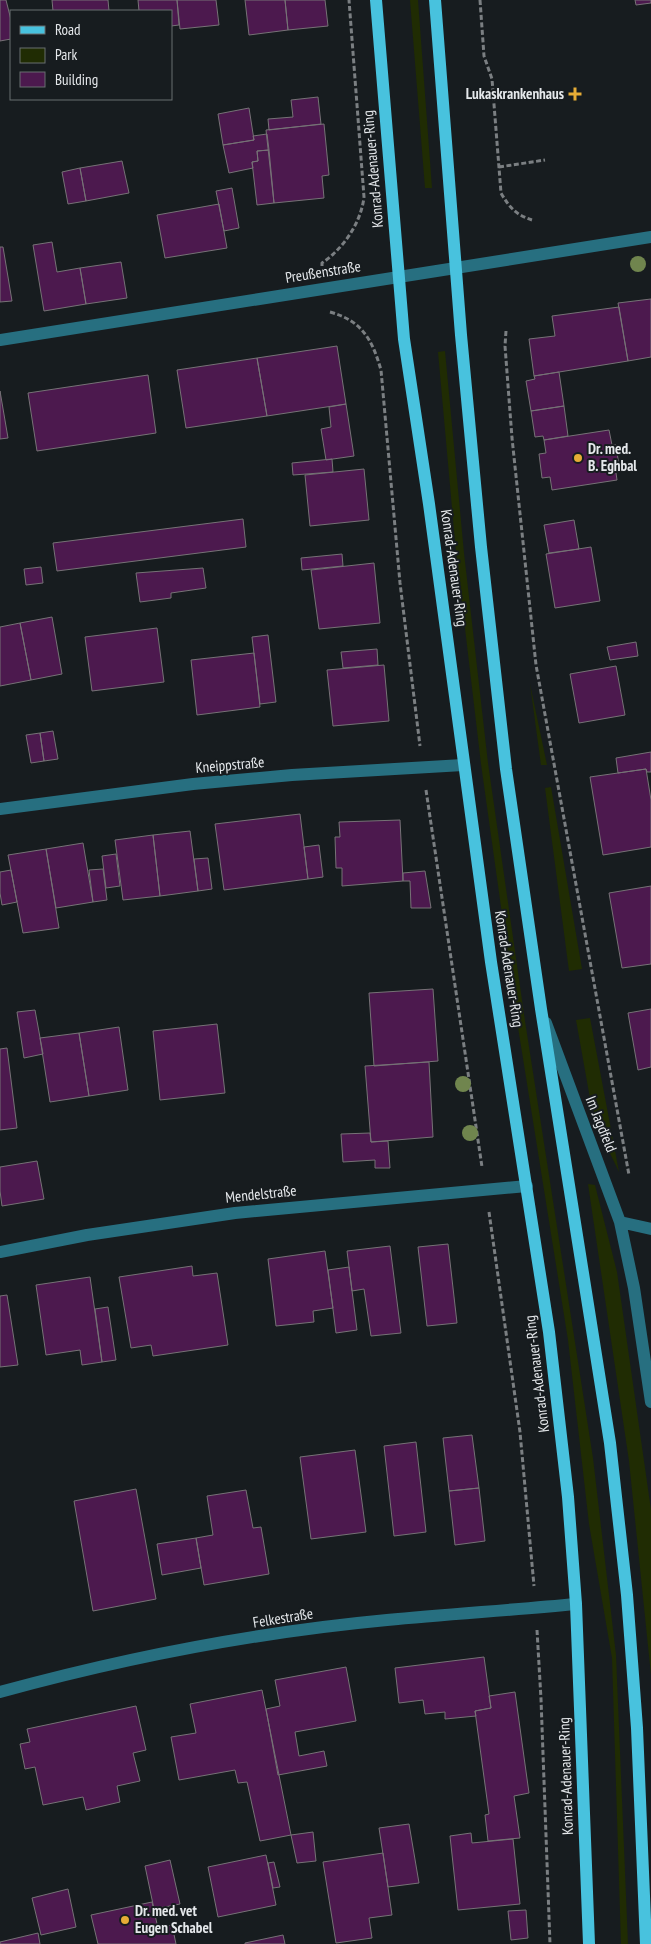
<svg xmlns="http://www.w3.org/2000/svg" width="651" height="1944" viewBox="0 0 651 1944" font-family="'PT Sans Narrow',sans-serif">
  <rect width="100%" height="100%" fill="#171c1f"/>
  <path fill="#202c03" d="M410,0H418L432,188H425Z
    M445,351L464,553L488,763L525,1021L593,1458L616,1655L628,1944H621L612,1658L589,1524L568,1340L517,1021L481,764L456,552L438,352Z
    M530,684L547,765H541Z
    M551,787L582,969L569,971L545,788Z
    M590,1018L619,1172L605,1143L591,1104L576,1020Z
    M588,1184L595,1185L617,1272L651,1510V1675L629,1461Z"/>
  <path fill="#4c194e" stroke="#767276" d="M0,0H6L11,20V39L0,41Z
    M52,0H108L109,11H53Z
    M138,0H177L179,25L171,26V11H139Z
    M177,0H216L219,25L180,29Z
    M245,0H285L288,30L249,35Z
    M285,0H325L328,26L288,30Z
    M635,0H651V3L636,5Z
    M318,97L321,124L269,130L268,119L293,117L291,100Z
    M249,108L254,140L223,145L218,114Z
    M324,124L329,175L322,176L324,198L274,203L266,130Z
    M267,134L269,150L257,151L258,161L252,162L253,168L229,173L223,145L254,140L253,136Z
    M269,150L274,203L257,205L252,162L258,161L257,151Z
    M122,161L129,193L86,201L80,168Z
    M80,168L86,201L68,204L62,172Z
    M232,188L239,228L224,231L216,191Z
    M219,204L227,248L165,258L157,215Z
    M52,242L57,272L80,268L86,304L44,311L33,245Z
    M0,247H3L12,301L0,302Z
    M121,262L127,298L86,304L80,268Z
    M651,299V357L628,361L618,303Z
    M619,307L628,361L534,376L529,339L555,336L552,316Z
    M337,346L346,404L267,416L257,358Z
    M257,358L267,416L186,428L177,370Z
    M559,372L564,406L531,411L526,381L535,379L534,376Z
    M148,375L156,433L37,451L28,393Z
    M0,391L8,438L0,439Z
    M346,404L354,456L326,460L321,429L331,427L329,407Z
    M564,406L568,436L544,440L543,436L535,437L531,411Z
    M609,430L612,445H616L619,466H615L617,480L552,490L550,477L542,478L539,454L546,453L544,440Z
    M332,459L333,472L293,475L292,463Z
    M364,469L369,520L310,526L305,475Z
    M243,519L246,547L57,571L53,543Z
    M574,520L579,549L549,553L544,525Z
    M591,547L600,601L555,608L546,554Z
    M342,554L343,566L302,570L301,558Z
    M374,563L380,623L319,629L311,570Z
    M41,567L43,583L26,585L24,569Z
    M203,568L206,588L171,593V598L140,602L136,573Z
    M52,617L62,674L31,680L20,623Z
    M20,623L31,680L0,686V627Z
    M157,628L164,682L92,691L85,637Z
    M268,635L276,702L260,704L252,637Z
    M636,642L638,656L610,660L607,647Z
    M377,649L378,665L343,668L341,652Z
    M254,653L260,707L197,715L191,660Z
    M384,665L389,721L333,726L327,670Z
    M616,666L625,715L579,723L570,674Z
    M53,731L58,759L44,761L40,733Z
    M40,733L44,761L31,763L26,735Z
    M651,752V772H647L646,769L618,773L616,758Z
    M646,769L651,800V847L603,855L590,777Z
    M300,814L308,879L224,890L215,824Z
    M400,820L403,881L342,886V868H336L335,837H340L339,822Z
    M190,831L198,891L160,896L153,835Z
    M153,835L160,896L123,900L115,840Z
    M83,843L93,902L56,908L46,849Z
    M319,845L323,877L308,879L304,847Z
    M46,849L59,928L23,933L8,855Z
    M116,854L120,886L106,888L102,856Z
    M208,858L212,889L198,891L194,859Z
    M103,869L107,900L93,902L89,870Z
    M11,870L17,902L2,905L0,893V872Z
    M425,871L431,908H411L410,881H403V873Z
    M651,886V964L622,968L609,893Z
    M433,989L438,1061L374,1066L369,993Z
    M651,1009V1067L638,1070L628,1013Z
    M35,1010L43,1054L24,1058L17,1012Z
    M217,1024L225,1093L160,1100L153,1031Z
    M119,1027L128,1090L89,1096L79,1033Z
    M79,1033L89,1096L50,1102L40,1038Z
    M7,1048L17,1128L0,1130V1049Z
    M429,1062L433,1137L371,1142L365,1066Z
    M370,1133L371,1142L388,1141L390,1168H375V1160L343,1162L341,1134Z
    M37,1161L44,1199L2,1206L0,1191V1167Z
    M448,1244L457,1323L427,1326L418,1247Z
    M390,1246L401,1333L371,1336L364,1289L352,1291L347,1251Z
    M325,1251L333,1308L313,1311L314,1322L276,1326L268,1259Z
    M192,1266L193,1276L217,1273L228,1345L153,1356L151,1345L131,1348L119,1277Z
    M349,1267L357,1330L336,1333L328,1270Z
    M90,1277L102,1362L82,1365L80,1350L46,1355L36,1285Z
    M7,1295L18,1365L0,1367V1296Z
    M108,1307L116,1360L102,1362L95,1309Z
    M472,1435L479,1488L449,1491L443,1438Z
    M416,1442L426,1532L394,1536L384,1446Z
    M355,1450L366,1532L311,1539L300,1457Z
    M479,1488L485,1541L455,1545L449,1491Z
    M136,1489L156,1599L93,1611L74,1501Z
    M246,1490L253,1528L261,1527L269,1574L204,1585L196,1538L213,1535L207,1496Z
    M196,1538L201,1568L162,1575L157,1544Z
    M484,1657L491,1708L475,1711L476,1716L445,1719V1712L425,1714L423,1700L399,1703L395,1668Z
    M346,1667L356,1721L295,1732L299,1756L324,1751L327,1766L278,1775L266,1709L280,1706L275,1680Z
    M262,1690L291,1835L260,1841L247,1782L238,1783L235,1770L179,1780L171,1737L196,1733L190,1704Z
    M515,1692L529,1793L514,1796L520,1838L488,1841L485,1815L489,1814L475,1711L491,1708L489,1696Z
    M136,1706L146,1750L133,1753L140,1781L117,1786L120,1802L86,1810L83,1797L43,1805L35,1767L25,1769L20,1744L30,1742L27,1729Z
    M409,1824L419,1883L388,1887L379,1828Z
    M313,1832L316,1861L297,1863L291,1835Z
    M471,1833L472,1843L513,1839L520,1904L458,1910L450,1836Z
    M383,1853L392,1915L369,1918L372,1938L336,1943L323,1862Z
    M266,1855L276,1905L218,1917L208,1867Z
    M170,1860L180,1904L154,1909L145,1866Z
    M274,1862L280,1887L273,1888L268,1863Z
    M68,1889L76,1927L41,1935L32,1898Z
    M152,1902L158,1928L172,1925L176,1944H98L91,1915Z
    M526,1910L528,1938L511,1940L508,1911Z
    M38,1933L40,1944H0V1942Z
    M283,1935L285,1944H245V1943Z"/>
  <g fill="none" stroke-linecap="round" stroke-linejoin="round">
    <path stroke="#7b7f82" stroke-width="3" stroke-dasharray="5 2.5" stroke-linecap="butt" d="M480,0L484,56L492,79L501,193C509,207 516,215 532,220
      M493,97L530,93
      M499,167L545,160
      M322,266V263C343,249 361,223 364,197L349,0
      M330,312C362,321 372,339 381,370L400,583L420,746
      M506,331L505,346L512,438L536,665L629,1175
      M426,790L482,1167
      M489,1212L520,1432L534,1586
      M537,1630L541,1699L550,1944"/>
    <path stroke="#276f80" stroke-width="12" d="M0,340L651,237
      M0,809L193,784L292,775L463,765
      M546,1023L620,1222L634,1288L651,1402
      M620,1222L651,1229
      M0,1252L87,1235L235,1213L527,1186
      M0,1692C124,1658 259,1632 387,1620C450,1614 513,1610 576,1604"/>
    <path stroke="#48c2de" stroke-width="12" d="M376,0L404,339L429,504L491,962L549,1332L568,1497L576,1604L589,1944
      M435,0L461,335L481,547L506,769L541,1009L610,1443L627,1595L637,1728L646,1944"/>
  </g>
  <g fill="#70854e">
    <circle cx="638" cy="264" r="8"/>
    <circle cx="463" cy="1084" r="8"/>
    <circle cx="470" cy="1133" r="8"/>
  </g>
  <g fill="#e6ac36" stroke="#171c1f" stroke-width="2">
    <path d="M572.5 86.5h5v5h5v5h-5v5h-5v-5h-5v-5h5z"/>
    <circle cx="578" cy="458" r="5"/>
    <circle cx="125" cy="1920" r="5"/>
  </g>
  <g text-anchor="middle" stroke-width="4" stroke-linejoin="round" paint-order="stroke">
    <g font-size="15" font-weight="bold" fill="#e5e8eb" stroke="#171c1f" text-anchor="start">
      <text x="564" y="99" text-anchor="end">Lukaskrankenhaus</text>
      <text x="588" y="454">Dr. med.<tspan x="588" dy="17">B. Eghbal</tspan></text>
      <text x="135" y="1916">Dr. med. vet<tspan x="135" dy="17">Eugen Schabel</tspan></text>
    </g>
    <g font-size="15" fill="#e5e8eb" stroke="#171c1f">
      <text transform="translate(373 169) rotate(-95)" y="5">Konrad-Adenauer-Ring</text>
      <text transform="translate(323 272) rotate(-9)" y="5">Preußenstraße</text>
      <text transform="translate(454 568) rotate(82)" y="5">Konrad-Adenauer-Ring</text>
      <text transform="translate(230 765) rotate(-5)" y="5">Kneippstraße</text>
      <text transform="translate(509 969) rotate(81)" y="5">Konrad-Adenauer-Ring</text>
      <text transform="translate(601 1124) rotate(68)" y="5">Im Jagdfeld</text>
      <text transform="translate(261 1194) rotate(-6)" y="5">Mendelstraße</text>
      <text transform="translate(537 1374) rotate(-97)" y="5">Konrad-Adenauer-Ring</text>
      <text transform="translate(283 1618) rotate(-9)" y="5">Felkestraße</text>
      <text transform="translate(566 1776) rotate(-92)" y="5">Konrad-Adenauer-Ring</text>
    </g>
  </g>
  <rect x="10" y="10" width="162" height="90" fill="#171c1f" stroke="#696e71"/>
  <rect x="20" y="26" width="25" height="8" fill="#48c2de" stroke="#696e71"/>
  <text x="55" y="35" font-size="15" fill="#e5e8eb">Road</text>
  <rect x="20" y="48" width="25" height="15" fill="#202c03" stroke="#696e71"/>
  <text x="55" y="60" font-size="15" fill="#e5e8eb">Park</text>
  <rect x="20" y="72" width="25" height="15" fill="#4c194e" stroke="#696e71"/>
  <text x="55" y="85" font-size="15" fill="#e5e8eb">Building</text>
</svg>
